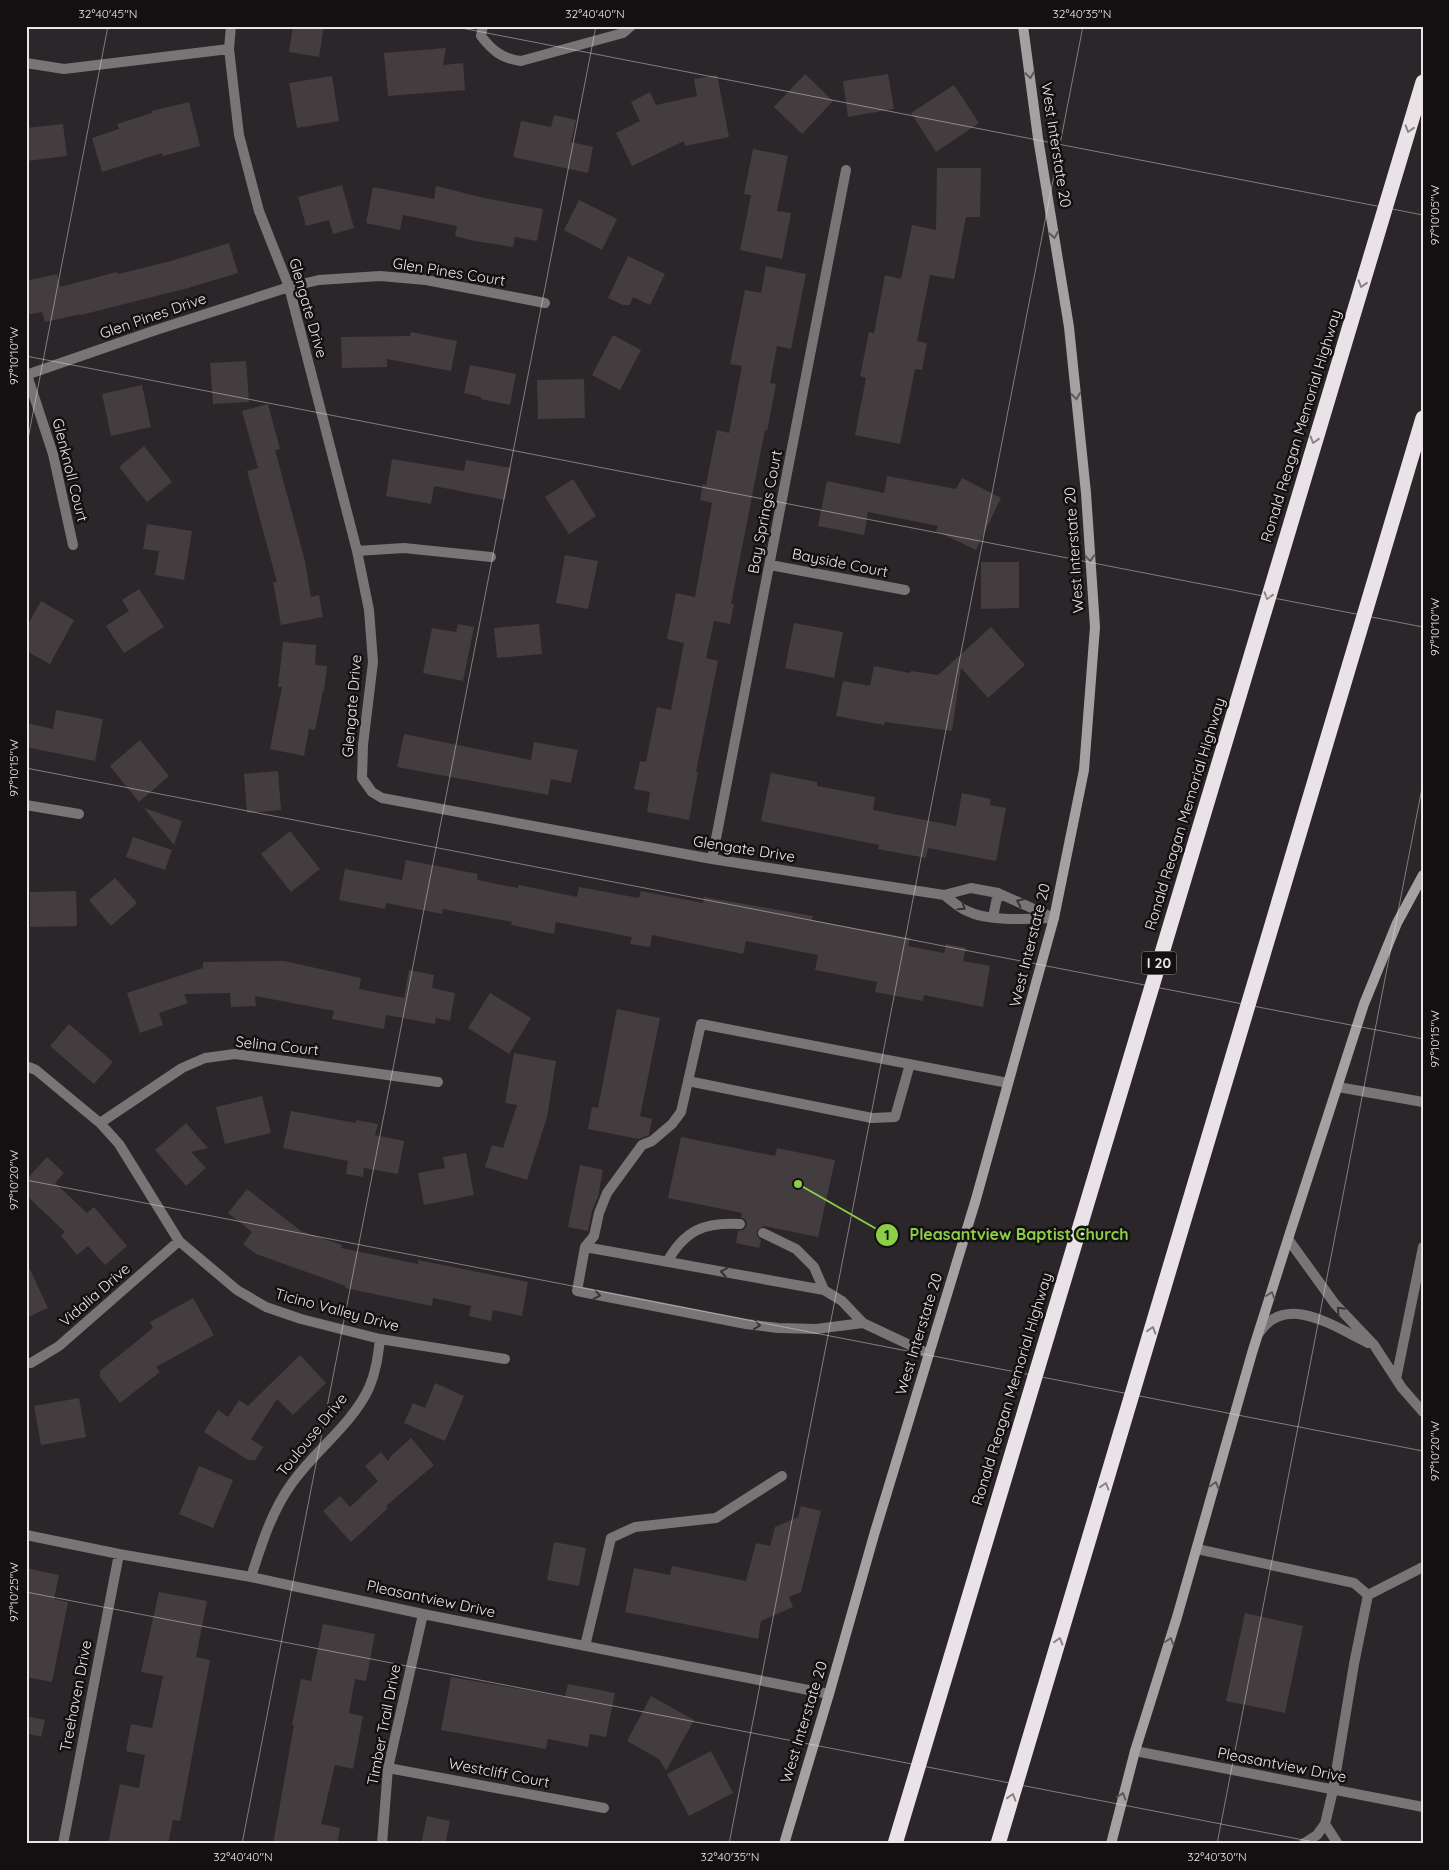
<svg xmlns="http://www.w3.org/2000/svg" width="1449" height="1870" viewBox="0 0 1449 1870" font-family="Quicksand,sans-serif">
  <rect width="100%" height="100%" fill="#2b2629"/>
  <path fill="#433d40" d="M293,26H324L319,57L289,52Z
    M446,48L443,65L463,63L465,90L388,96L384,53Z
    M805,74L833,101L802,134L774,107Z
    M888,74L894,109L848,117L843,81Z
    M717,75L729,137L685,146L684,141L632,166L616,133L640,121L631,102L650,92L656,105L697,96L694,79Z
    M332,76L339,121L297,128L289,83Z
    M954,85L979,123L936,152L911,113Z
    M189,102L200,146L163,156L162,153L102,172L92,138L119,129L117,124L152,113V111Z
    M554,115L576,120L571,142L593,147L588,173L513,157L521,121L551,127Z
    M63,124L67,156L26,161V128Z
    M753,149L788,156L777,211L791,213L782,259L740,250L751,195L744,194Z
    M937,168H981L980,217H966L954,279L930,275L917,341L927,343L922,370L915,369L900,444L855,435L866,378L860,376L869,332L874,333L885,275L901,279L912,225L936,230Z
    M342,185L354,228L333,234L329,220L306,226L298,197Z
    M436,186L484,198L543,209L537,241L515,237L513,247L475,241L455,236L457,226L403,215L400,230L366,223L373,187L434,199Z
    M579,200L617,219L602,250L564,230Z
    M229,243L238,273L188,288L81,315V314L45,322L42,312L26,315V281L57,274L60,287L117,272L118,274L171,261Z
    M628,256L665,274L650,305L633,297L630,305H623L608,298Z
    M766,266L806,274L791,349L777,346L770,383L776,384L767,431L765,430L731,604H734L730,624L714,621L706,658L718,661L696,772H698L689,820L647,812L650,792L634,789L640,761L646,762L657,707L671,710L684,643L667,639L676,593L695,597L712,503L700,500L703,484L706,485L717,430L729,433L742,366L730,364L745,290L761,293Z
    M411,332L457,341L451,371L387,359V367L342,368L341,337L410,336Z
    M613,335L641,350L620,390L592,375Z
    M246,361L249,402L213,404L210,363Z
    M470,365L516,374L510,405L481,399V397L464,393Z
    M584,379L585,418L538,419L537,380Z
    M142,385L151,427L111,436L102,394Z
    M268,404L280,449L275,450L305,561L311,597L319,595L323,617L281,625L273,582H277L247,471L258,468L242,411Z
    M144,446L172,482L147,502L119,467Z
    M392,459L464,471L466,460L511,468L505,500L434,486L431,504L386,496Z
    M887,476L956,489L962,478L1001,498L976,550L936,531L938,526L868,512L864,535L818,526L827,481L884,493Z
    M573,479L596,516L569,534L545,497Z
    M147,524L192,531L184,580L155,575L159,551L143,549Z
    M565,555L598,561L588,609L556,603Z
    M981,562H1019V608L981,609Z
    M139,589L164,627L124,653L106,626L129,611L122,600Z
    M41,601L74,620L50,664L26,651V628Z
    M794,623L843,632L834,678L785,668Z
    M458,624L474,627L463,681L423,673L432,628L456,632Z
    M539,624L542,654L497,658L494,628Z
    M991,627L1025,665L988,698L961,668L952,731L885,722L884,725L836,716L843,681L870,686L874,666L910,673L911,671L938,675Z
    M283,642L316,645L315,665L327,666L324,691H323L315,730L309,729L304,756L270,749L282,687H278Z
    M56,710L103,719L95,761L26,747V723L53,729Z
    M404,734L531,760L534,742L578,750L571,783L551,779L548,795L397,767Z
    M140,740L169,776L139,802L110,766Z
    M278,771L281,810L247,813L244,774Z
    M771,773L817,782V786L875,797L873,810L956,826L962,793L991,799L990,805L1006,808L996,861L928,848L926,858L878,849L879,845L761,821Z
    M144,808L182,821L174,845Z
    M290,831L320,869L291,892L261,854Z
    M133,837L172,850L165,870L126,857Z
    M406,860L478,874L477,880L518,888L519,885L577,897L579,887L639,898L641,891L703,903L704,897L813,916L812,920L910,938L908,946L944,953L946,944L966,948L963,961L990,966L983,1007L924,995L923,1001L875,992L877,982L815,970L818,955L746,941L743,954L652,935L650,947L630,944L632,937L556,922L554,934L511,925L512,922L443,909L442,914L386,903L385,909L339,900L345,869L402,880Z
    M115,878L137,903L111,926L89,900Z
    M76,891L77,926L30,927V892Z
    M284,961L361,978L359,989L404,998L409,970L434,975L432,988L455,993L450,1021L436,1018L435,1024L386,1015L384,1029L332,1019L334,1011L255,996L256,1006L231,1007L230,993L184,994L188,1003L159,1013L163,1025L140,1033L127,993L203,968V962Z
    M490,993L531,1018L509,1054L468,1028Z
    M617,1009L660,1018L640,1116L652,1119L649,1135L639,1139L588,1129L592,1107L598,1108Z
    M69,1024L113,1062L94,1084L50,1046Z
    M514,1053L556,1061L547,1117L527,1180L485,1167L492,1145L503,1148L517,1105L505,1103Z
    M262,1096L271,1133L225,1144L216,1107Z
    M291,1111L356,1123V1120L378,1124L375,1135L404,1141L398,1174L364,1168L363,1177L346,1174L348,1161L283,1148Z
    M186,1123L208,1148L191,1152L206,1168L186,1186L155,1150Z
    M681,1137L775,1156L777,1148L835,1160L818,1237L764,1226L757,1230V1236L761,1240L759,1248L736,1243L738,1231L744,1230L747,1225L746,1220L741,1217L742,1213L668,1198Z
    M466,1153L474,1195L424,1205L418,1173L445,1168L443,1157Z
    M47,1157L64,1173L55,1183L87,1213L94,1207L127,1246L105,1265L88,1246L77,1255L61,1236L65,1232L26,1195V1180Z
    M580,1165L603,1170L598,1197L592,1211L588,1231L568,1227Z
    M247,1189L301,1231L342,1245L341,1248L418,1264V1260L528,1282L522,1316L493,1310L491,1321L469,1316L471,1306L433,1298L432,1306L345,1288L346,1286L256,1254L243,1244L252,1232L228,1213Z
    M26,1261L48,1308L26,1318Z
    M193,1298L214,1335L156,1367L160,1372L120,1403L100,1377V1371L153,1328L150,1322Z
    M300,1355L326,1383L293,1415L277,1399L251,1439L263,1447L255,1460H248L204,1432L218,1410L228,1417L239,1400L248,1406Z
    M435,1383L464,1396L445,1441L404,1423L413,1403L425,1408Z
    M79,1398L86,1437L41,1445L34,1406Z
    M411,1438L434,1465L386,1506L388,1508L351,1542L323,1511L340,1496L350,1507L378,1481L365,1466L381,1452L388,1461L391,1456Z
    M199,1466L233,1480L213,1528L179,1514Z
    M801,1506L821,1511L801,1592L789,1597L793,1607L761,1621L758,1639L625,1612L634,1568L670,1575L672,1566L746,1581L756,1543L770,1546L775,1527L798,1517Z
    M554,1542L586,1548L579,1586L547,1580Z
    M26,1568L59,1575L54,1599L68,1602L52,1682L26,1677Z
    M159,1592L207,1601L196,1657L210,1660L180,1821L173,1820L168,1844H108L120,1784L139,1788L145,1755L126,1751L131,1724L152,1728L163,1676L141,1672Z
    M1245,1613L1303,1626L1285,1713L1226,1701Z
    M323,1624L375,1634L366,1681L355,1679L349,1713L363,1716L353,1769L335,1765L321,1824L340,1828L337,1844H273L294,1725H292L301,1679L311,1681Z
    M451,1677L565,1697L568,1684L615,1693L606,1737L590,1734L588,1747L548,1739L546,1749L441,1730Z
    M651,1696L694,1720L666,1771L659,1759L627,1741Z
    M26,1716L45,1720L41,1737L26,1733Z
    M711,1751L733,1793L689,1816L667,1774Z
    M427,1816L450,1821L445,1844H421Z"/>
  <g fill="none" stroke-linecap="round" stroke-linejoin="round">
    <path stroke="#787577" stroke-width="10" d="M688,1081L872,1118L895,1117L910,1064
      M1338,1087L1423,1102
      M763,1233L796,1249L814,1267L824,1290
      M1288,1239L1335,1304L1374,1345L1402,1388L1423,1412
      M585,1247L824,1290L842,1301L863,1323L929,1354
      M667,1262C685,1230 704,1222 740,1224
      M863,1323L816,1329L778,1328L746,1324L577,1291L585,1247L594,1236L599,1213L607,1193L642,1145L652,1141L672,1124L681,1112L701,1024L1008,1083
      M1259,1333C1286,1292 1335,1327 1368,1343
      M1396,1379L1423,1247
      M1197,1549L1354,1583L1368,1595L1354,1664L1333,1790L1325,1824L1317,1835L1303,1844
      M1368,1595L1423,1567
      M585,1646L611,1538L635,1527L716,1518L782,1476
      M1325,1824L1338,1844"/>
    <path stroke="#787577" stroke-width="10" d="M231,26L229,49L239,135L259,211L289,287L357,551L369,610L373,662L363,745L362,778L372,792L382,798L712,859L944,895L971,888L998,893L1054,918
      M483,26L481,36C492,50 502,59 521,61L623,33L631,26
      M26,63L64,69L229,49
      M26,375L156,330L289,287L319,280L380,276L426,280L545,303
      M27,375L53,454L73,545
      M357,551L404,548L491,557
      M770,565L905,590
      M26,805L79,814
      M712,859L846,170
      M944,895C951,900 959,908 967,911C989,922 1028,919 1052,918
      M993,917L998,893
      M26,1066L36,1070L100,1123L119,1144L179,1241L237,1290L266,1307L301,1319L380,1339L505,1359
      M100,1123L182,1068L205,1058L235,1054L438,1082
      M26,1363H31L59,1346L179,1241
      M26,1535L119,1554L251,1577L423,1614L829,1694
      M251,1577C261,1546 271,1513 290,1486C313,1452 351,1426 369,1388C376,1372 378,1356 380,1339
      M1135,1751L1423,1807
      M388,1768L604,1808
      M63,1844L119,1554
      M382,1844L388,1768L423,1614"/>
    <path stroke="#a5a1a3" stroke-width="10" d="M784,1844L829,1694L874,1535L976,1199L1054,918L1084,770L1095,627L1086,493L1069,327L1038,138L1023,26
      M1111,1844L1135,1751L1177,1617L1252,1353L1288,1239L1364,1004L1397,923L1423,875"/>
    <path stroke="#e9e2e6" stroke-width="15" d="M895,1844L1423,82
      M998,1844L1423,418"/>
  </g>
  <defs><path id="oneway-chevron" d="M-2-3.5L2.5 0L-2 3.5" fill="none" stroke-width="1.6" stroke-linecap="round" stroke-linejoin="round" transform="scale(1.25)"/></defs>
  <g stroke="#5c585a">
    <use href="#oneway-chevron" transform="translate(1030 75) rotate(82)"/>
    <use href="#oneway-chevron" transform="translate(1054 235) rotate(81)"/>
    <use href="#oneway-chevron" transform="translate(1076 396) rotate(84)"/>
    <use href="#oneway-chevron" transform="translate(1090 558) rotate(86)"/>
    <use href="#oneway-chevron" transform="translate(1271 1295) rotate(-72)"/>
    <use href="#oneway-chevron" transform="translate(1215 1485) rotate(-74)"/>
    <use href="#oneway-chevron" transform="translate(1170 1641) rotate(-72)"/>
    <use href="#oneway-chevron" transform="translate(1122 1796) rotate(-74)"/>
  </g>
  <g stroke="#888486">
    <use href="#oneway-chevron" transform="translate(1409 129) rotate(107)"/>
    <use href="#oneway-chevron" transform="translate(1362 284) rotate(107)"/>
    <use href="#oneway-chevron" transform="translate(1314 440) rotate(107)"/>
    <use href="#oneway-chevron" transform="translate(1268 596) rotate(107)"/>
    <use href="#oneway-chevron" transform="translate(1152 1330) rotate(-73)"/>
    <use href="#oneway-chevron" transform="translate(1105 1486) rotate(-73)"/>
    <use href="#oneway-chevron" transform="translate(1059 1641) rotate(-73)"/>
    <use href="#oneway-chevron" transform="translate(1012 1797) rotate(-73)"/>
  </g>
  <g stroke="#363335">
    <use href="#oneway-chevron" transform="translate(1020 902) rotate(-156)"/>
    <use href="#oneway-chevron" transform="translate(962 907) rotate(33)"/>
    <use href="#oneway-chevron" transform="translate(724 1272) rotate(-170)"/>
    <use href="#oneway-chevron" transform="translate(597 1295) rotate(11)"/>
    <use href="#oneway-chevron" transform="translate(1340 1310) rotate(-133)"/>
    <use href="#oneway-chevron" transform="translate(757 1325) rotate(7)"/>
  </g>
  <path fill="none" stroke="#eae6e8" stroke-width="1" stroke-opacity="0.45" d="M451,26L1423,215M26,356L1423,627M26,449L108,26M26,768L1423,1039M26,1180L1423,1451M26,1592L1324,1844M242,1844L596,26M729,1844L1083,26M1217,1844L1423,783"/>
  <g text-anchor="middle" stroke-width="5" stroke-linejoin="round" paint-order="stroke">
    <rect fill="#121011" stroke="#a9a6a8" stroke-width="1" x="1141.5" y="951.5" width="35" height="23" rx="4"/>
    <g font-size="14" font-weight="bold" fill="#eae6e8">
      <text x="1159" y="968">I 20</text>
    </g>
    <g font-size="15" fill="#eae6e8" stroke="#121011">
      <text transform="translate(1056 145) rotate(81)" y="5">West Interstate 20</text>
      <text transform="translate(449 272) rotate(9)" y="5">Glen Pines Court</text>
      <text transform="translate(308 308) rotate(74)" y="5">Glengate Drive</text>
      <text transform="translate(153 316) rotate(-19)" y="5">Glen Pines Drive</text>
      <text transform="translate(1301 426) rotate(-73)" y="5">Ronald Reagan Memorial Highway</text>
      <text transform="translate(70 470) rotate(76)" y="5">Glenknoll Court</text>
      <text transform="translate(765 512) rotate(-79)" y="5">Bay Springs Court</text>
      <text transform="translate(1074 550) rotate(-94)" y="5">West Interstate 20</text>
      <text transform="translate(840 563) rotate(11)" y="5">Bayside Court</text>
      <text transform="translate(352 706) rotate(-85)" y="5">Glengate Drive</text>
      <text transform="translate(1185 814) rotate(-73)" y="5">Ronald Reagan Memorial Highway</text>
      <text transform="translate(744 849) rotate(9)" y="5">Glengate Drive</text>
      <text transform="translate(1030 945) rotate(-76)" y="5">West Interstate 20</text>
      <text transform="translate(277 1046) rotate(6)" y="5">Selina Court</text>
      <text transform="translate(95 1295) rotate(-41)" y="5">Vidalia Drive</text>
      <text transform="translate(337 1310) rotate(15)" y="5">Ticino Valley Drive</text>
      <text transform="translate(919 1334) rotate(-73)" y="5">West Interstate 20</text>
      <text transform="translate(1012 1389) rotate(-73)" y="5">Ronald Reagan Memorial Highway</text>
      <text transform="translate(312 1435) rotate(-51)" y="5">Toulouse Drive</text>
      <text transform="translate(431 1599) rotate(12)" y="5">Pleasantview Drive</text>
      <text transform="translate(76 1696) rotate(-79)" y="5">Treehaven Drive</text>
      <text transform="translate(804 1722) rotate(-73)" y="5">West Interstate 20</text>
      <text transform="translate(384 1725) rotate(-79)" y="5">Timber Trail Drive</text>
      <text transform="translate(1282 1765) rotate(11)" y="5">Pleasantview Drive</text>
      <text transform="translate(499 1773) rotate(11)" y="5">Westcliff Court</text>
    </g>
  </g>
  <path fill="none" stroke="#8cce45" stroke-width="2" d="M798 1184L887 1235"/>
  <g fill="#8cce45" stroke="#121011" stroke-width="2">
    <circle cx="798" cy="1184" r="5"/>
    <circle cx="887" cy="1235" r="12"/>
  </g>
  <g font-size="15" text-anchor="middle" font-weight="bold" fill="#111">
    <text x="887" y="1240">1</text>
  </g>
  <g font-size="16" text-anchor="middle" font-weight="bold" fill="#8cce45" stroke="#121011" stroke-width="5" stroke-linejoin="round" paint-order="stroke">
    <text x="1019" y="1240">Pleasantview Baptist Church</text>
  </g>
  <rect width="1449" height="1870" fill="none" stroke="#121011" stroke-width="55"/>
  <rect x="28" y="28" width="1394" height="1814" fill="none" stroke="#eae6e8" stroke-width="2"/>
  <g font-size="12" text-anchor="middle" fill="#eae6e8">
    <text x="108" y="18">32°40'45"N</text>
    <text x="595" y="18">32°40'40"N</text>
    <text x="1082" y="18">32°40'35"N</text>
    <text transform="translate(1435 215) rotate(-90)" y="4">97°10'05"W</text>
    <text transform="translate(14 356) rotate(-90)" y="4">97°10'10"W</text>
    <text transform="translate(1435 627) rotate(-90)" y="4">97°10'10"W</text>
    <text transform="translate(14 768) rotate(-90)" y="4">97°10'15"W</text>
    <text transform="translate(1435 1039) rotate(-90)" y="4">97°10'15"W</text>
    <text transform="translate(14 1180) rotate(-90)" y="4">97°10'20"W</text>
    <text transform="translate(1435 1451) rotate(-90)" y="4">97°10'20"W</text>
    <text transform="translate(14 1592) rotate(-90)" y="4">97°10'25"W</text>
    <text x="243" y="1861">32°40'40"N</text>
    <text x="730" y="1861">32°40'35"N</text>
    <text x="1217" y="1861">32°40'30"N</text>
  </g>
</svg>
